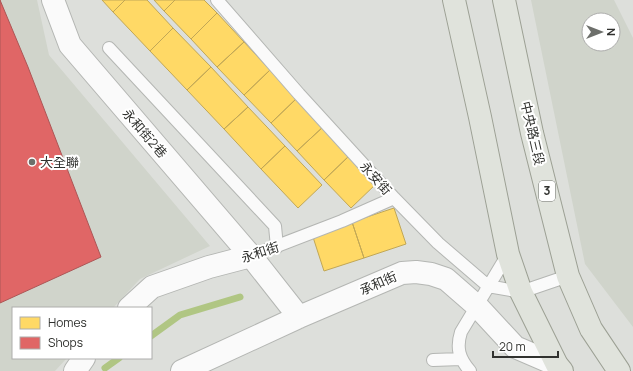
<svg xmlns="http://www.w3.org/2000/svg" width="633" height="371" viewBox="0 0 633 371" font-family="Manrope,'Noto Sans TC',sans-serif">
  <rect width="100%" height="100%" fill="#dddfdb"/>
  <path fill="#d0d4cb" fill-rule="evenodd" d="M0,0H37L49,55L210,246L140,279L113,308H13V358H67L55,371H0Z
    M531,0H614L633,38V327L585,264ZM589,20H613V44H589Z"/>
  <path fill="#ffd966" stroke="#c1a756" d="M102,0H125L113,12Z
    M125,0H147L173,28L150,51L113,12Z
    M154,0H175L164,11Z
    M175,0H204L217,13L191,39L164,11Z
    M217,13L244,42L217,67L191,39Z
    M173,28L211,67L187,90L150,51Z
    M244,42L270,70L244,95L217,67Z
    M211,67L248,107L224,129L187,90Z
    M270,70L297,98L271,123L244,95Z
    M297,98L324,126L297,151L271,123Z
    M248,107L285,146L261,169L224,129Z
    M324,126L350,155L324,180L297,151Z
    M285,146L322,185L298,208L261,169Z
    M350,155L377,183L351,208L324,180Z
    M394,208L406,244L364,258L352,222Z
    M352,222L364,258L324,271L312,234Z"/>
  <path fill="#e06666" stroke="#ac5656" d="M0,0L28,67L101,257L0,303Z"/>
  <g fill="none" stroke-linecap="round" stroke-linejoin="round">
    <path stroke="#b0c683" stroke-width="7" d="M151,336L180,315L240,297
      M105,368L119,358"/>
    <defs>
      <path id="lane" d="M217,0L299,94L394,198L438,243L488,286L521,292L568,276
        M109,48L275,226L277,247
        M251,256L342,221L394,198
        M433,360L461,359
        M470,371C459,358 456,348 461,332L508,254"/>
      <path id="street" d="M53,0L70,45L251,256L299,317
        M129,308L152,287L209,267L251,256
        M75,371L84,358
        M182,371L299,317L402,273L416,272L431,274L446,279L477,306L515,347L557,365"/>
      <path id="primary" d="M454,0L480,117L508,254L521,292L557,365L562,371
        M504,0L532,133L568,276L591,329L619,371"/>
    </defs>
    <use href="#lane" stroke="#b4b6b3" stroke-width="14"/>
    <use href="#street" stroke="#b4b6b3" stroke-width="24"/>
    <use href="#primary" stroke="#9ca094" stroke-width="24"/>
    <use href="#lane" stroke="#fafafa" stroke-width="12"/>
    <use href="#street" stroke="#fafafa" stroke-width="22"/>
    <use href="#primary" stroke="#e0e3dc" stroke-width="22"/>
  </g>
  <circle fill="#6d6f6b" stroke="#fff" stroke-width="1.5" cx="32" cy="162" r="4"/>
  <g text-anchor="middle" stroke-width="4" stroke-linejoin="round" paint-order="stroke">
    <rect fill="#fff" stroke="#6f706d" stroke-width="1" x="539" y="181" width="16" height="20" rx="3"/>
    <g font-size="12" font-weight="bold" fill="#31322f">
      <text x="547" y="195">3</text>
    </g>
    <g font-size="13" fill="#31322f" stroke="#fff">
      <text transform="translate(145 133) rotate(49)" y="5">永和街2巷</text>
      <text transform="translate(533 133) rotate(77)" y="5">中央路三段</text>
      <text transform="translate(376 178) rotate(48)" y="5">永安街</text>
      <text transform="translate(260 252) rotate(-18)" y="5">永和街</text>
      <text transform="translate(378 283) rotate(-24)" y="5">承和街</text>
    </g>
    <g font-size="13" fill="#31322f" stroke="#fff" text-anchor="start">
      <text x="40" y="167">大全聯</text>
    </g>
  </g>
  <rect x="12" y="307" width="140" height="52" fill="#ffffff" stroke="#adadac"/>
  <rect x="20" y="317" width="20" height="12" fill="#ffd966" stroke="#adadac"/>
  <text x="48" y="327" font-size="12" fill="#31322f">Homes</text>
  <rect x="20" y="337" width="20" height="12" fill="#e06666" stroke="#adadac"/>
  <text x="48" y="347" font-size="12" fill="#31322f">Shops</text>
  <g transform="translate(601 32) rotate(90)"><circle r="19" fill="#ffffff" stroke="#adadac"/>
  <path d="M0-3L7 15L0 10L-7 15Z" fill="#6d6f6b"/>
  <text y="-6" font-size="11" font-weight="bold" text-anchor="middle" fill="#31322f">N</text>
  </g>
  <path d="M493 351v6h65v-6" fill="none" stroke="#31322f" stroke-width="2"/>
  <text x="499" y="351" font-size="12" fill="#31322f" stroke="#ffffff" stroke-width="3" paint-order="stroke">20 m</text>
</svg>
